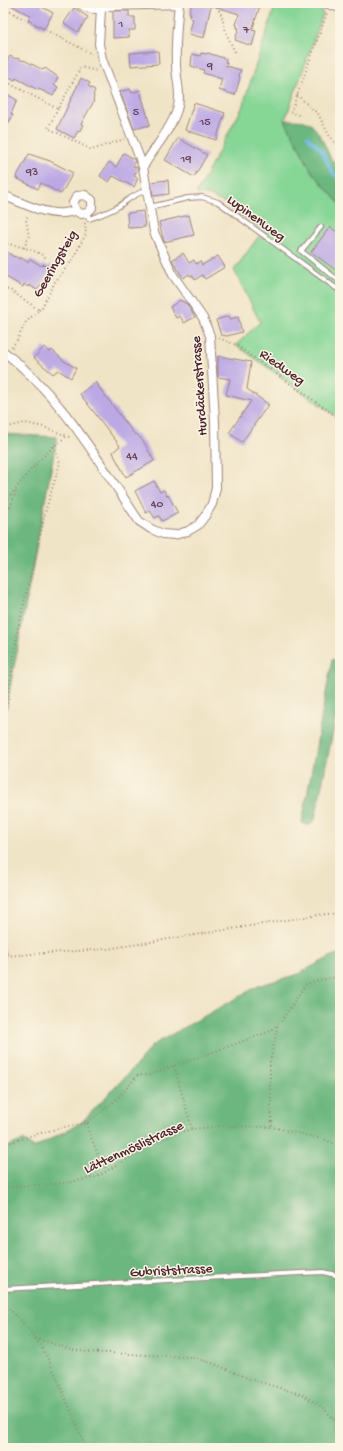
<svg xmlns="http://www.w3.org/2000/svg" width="343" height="1451" viewBox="0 0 343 1451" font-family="'Gochi Hand',sans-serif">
  <rect width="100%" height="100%" fill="#fcf5e5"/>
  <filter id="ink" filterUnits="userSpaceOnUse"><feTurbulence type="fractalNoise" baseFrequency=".025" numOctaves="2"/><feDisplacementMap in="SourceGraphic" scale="8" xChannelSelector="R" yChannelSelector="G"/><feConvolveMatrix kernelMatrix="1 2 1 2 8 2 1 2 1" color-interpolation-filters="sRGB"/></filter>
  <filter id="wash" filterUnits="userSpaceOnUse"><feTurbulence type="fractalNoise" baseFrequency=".012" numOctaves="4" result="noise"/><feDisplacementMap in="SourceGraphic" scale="16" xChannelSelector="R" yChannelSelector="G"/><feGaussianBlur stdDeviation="0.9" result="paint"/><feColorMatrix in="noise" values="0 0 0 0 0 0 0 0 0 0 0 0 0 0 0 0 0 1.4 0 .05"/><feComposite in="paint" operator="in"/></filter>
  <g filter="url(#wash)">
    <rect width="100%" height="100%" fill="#f0e4c6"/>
    <path fill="#86d696" stroke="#687a60" d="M276,3H313L319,5L323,14L285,120L312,172L338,202H340V419L236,345L260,322L234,270L259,236L263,239L267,234L223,202L208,195L196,194L242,108Z"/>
    <path fill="#6cb77f" stroke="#5b6b55" d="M285,120C291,120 298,120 304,121C318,124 326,149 332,161H340V202H338L312,172Z
      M3,434L57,437L3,726Z
      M337,659L340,662V697L315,819L309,826L302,823L332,660Z
      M336,954L340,955V1448H3V1149L23,1140L34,1148L82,1122L140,1061L151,1046L260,985L296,975Z"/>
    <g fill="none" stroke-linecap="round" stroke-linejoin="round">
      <path stroke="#75bced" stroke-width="3" d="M307,136C311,142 317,144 321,150C329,161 327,171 340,179"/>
    </g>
    <g id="blocks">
      <path fill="#bba8e5" d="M7,3H43L42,7L53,13L44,29L28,20L31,16Z
        M192,3L210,4V3H261L252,30L256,31L252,46L235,40L239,28H237V25H236L239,14L211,5L204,38L189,34L193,19L190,18L191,13H189Z
        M74,8L88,17L78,32L64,23Z
        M113,11H129V17H135V30H129V37L113,38Z
        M158,51L159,64L131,66L130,53Z
        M201,53L206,54L208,53L226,59L225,62L227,63L226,66L241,70L239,75L240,78L235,95L219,90L222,79L203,73L204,70L191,66L192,54L200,56Z
        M10,56L16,59L17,58L24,61V60L43,70L45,68L58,77L54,85L58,87L53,96L39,89L38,90L16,78L15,80L3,74V69Z
        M81,78L90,83L88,86L95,90L93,95L94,96L93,100L94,101L81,124L83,125L79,132L78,131L74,138L57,129Z
        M130,89L132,93L140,90L150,125L134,129L120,92Z
        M3,92L17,100L11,114L13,115L3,133Z
        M194,103L225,113L216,140L185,130Z
        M178,138L207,155L194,177L165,160Z
        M124,153L134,159L135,162L133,166L138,168L134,176L138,178L134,187L113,176L109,182L100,176L109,162L116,167Z
        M29,154L50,161L73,173L61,194L41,183L38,189L16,178Z
        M168,180L169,194L153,196L151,182Z
        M143,211L145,227L128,228L127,213Z
        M189,215L194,235L164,242L159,222Z
        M330,227L340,234V273L311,252Z
        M7,252L14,257L15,256L19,259L20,257L28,262L30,259L42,266L43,264L45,266L55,265L37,290L29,285L28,287L24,284L23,287L3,275V258Z
        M183,253L189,263L194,260L196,264L200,261L202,265L218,256L225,267L205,279L202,275L195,280L192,275L190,276L189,274L183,278L172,260Z
        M180,300L187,304L195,317L184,323L180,316L176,318L170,307Z
        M229,316L230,319L238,317L242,332L227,336L221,335L216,320Z
        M44,347L50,352L52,350L64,361L76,368L71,378L58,370L53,374L34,358Z
        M218,356L251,362L247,389L269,405H268L242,442L229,433L251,401L226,395L230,379L218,377Z
        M95,382L135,435L137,434L145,444L154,461L126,477L115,457L113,452L120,446L80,394Z
        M154,481L160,492L164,490L167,496L168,495L178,513L162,521L159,516L155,518L150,511L146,513L135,491Z"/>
    </g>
  </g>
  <g filter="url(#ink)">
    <use href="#blocks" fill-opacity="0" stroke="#9d8278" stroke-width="1"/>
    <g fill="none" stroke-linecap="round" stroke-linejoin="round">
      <defs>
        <path id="service" d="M150,207L188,198L202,197L218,202L340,291
          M87,213L89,219C100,215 110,212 119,206C129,199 134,194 147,190
          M321,227L301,251L338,280
          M3,1289L280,1274L323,1272L340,1276"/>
        <path id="minor" d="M78,3C88,10 98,11 109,6L179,4
          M325,3L340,8
          M143,167C154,148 170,131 177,110C182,95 176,79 176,64C175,44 177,23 179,3
          M3,195C20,202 45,215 63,213C67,213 72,211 76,211L81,214L87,213L92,208V200L85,195L77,196L73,203L76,211
          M3,351C62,396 98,461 139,521L151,529L163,534L175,535L188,531L198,525L205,516L212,504L216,488L215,421L210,336L203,318L173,275L154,232L143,167L102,59L99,44L101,9"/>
      </defs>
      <use href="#service" stroke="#9d8278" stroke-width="6"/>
      <use href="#minor" stroke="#9d8278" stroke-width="10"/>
      <path stroke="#9d8278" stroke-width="2" stroke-dasharray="1 3" stroke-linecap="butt" d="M215,3L221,14L227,35L236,54
        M3,8L92,54
        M3,80L58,109L81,67L97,71
        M297,95L318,114L329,135L340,150
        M58,109L48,128L92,150L124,139
        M299,115L291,112L327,13
        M3,243C15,245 38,250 46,258
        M24,248L29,236L26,220L28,215
        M3,289L10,290L39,310L26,322L17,340L11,348
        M39,310L42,307L55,282L71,262L86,234L85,223
        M219,338L236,345L340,419
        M3,428L25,423L44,427L72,438
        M3,505C23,480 40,455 67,436
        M3,526L17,489
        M3,719L6,710L18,628L46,509L60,463L54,446
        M3,910L5,945L8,955
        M3,956L107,949L318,915L340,913
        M174,1066L192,1129
        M87,1123L88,1130L101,1162L108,1170
        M272,1126L270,1086V1062L278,1024
        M3,1145L33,1135L64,1127L87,1123L118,1098L138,1075H149L271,1031L279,1023H280L305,985C315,980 329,978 340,977
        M3,1187L66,1183L96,1177L158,1141L174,1134L192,1129L222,1126L272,1127L326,1140L340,1146
        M3,1303C19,1318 35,1335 46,1355C61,1385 73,1417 86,1448
        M35,1338L73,1350L87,1352L190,1357L212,1363L250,1379L303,1395L322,1407L340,1425"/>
      <use href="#service" stroke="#fff" stroke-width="4"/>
      <use href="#minor" stroke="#fff" stroke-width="8"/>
    </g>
  </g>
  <g text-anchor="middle" stroke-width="3" stroke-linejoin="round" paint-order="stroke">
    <g font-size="12" fill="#66415a">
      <text x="121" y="27">1</text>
      <text x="246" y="33">7</text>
      <text x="210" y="69">9</text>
      <text x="136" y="115">5</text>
      <text x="205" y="125">15</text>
      <text x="186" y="162">19</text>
      <text x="32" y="175">93</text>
      <text x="132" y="459">44</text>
      <text x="157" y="507">40</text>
    </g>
    <g font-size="14" fill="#4a1f2b" stroke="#fcf5e5">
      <text transform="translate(257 217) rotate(36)" y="5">Lupinenweg</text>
      <text transform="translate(54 263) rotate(-60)" y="5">Geeringsteig</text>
      <text transform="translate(283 366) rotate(35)" y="5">Riedweg</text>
      <text transform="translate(198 386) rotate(-94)" y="5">Hurdäckerstrasse</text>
      <text transform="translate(133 1146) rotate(-25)" y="5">Lättenmöslistrasse</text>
      <text transform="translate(171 1269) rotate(-3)" y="5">Gubriststrasse</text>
    </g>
  </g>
  <rect width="343" height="1451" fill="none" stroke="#fcf5e5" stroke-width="16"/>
</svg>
